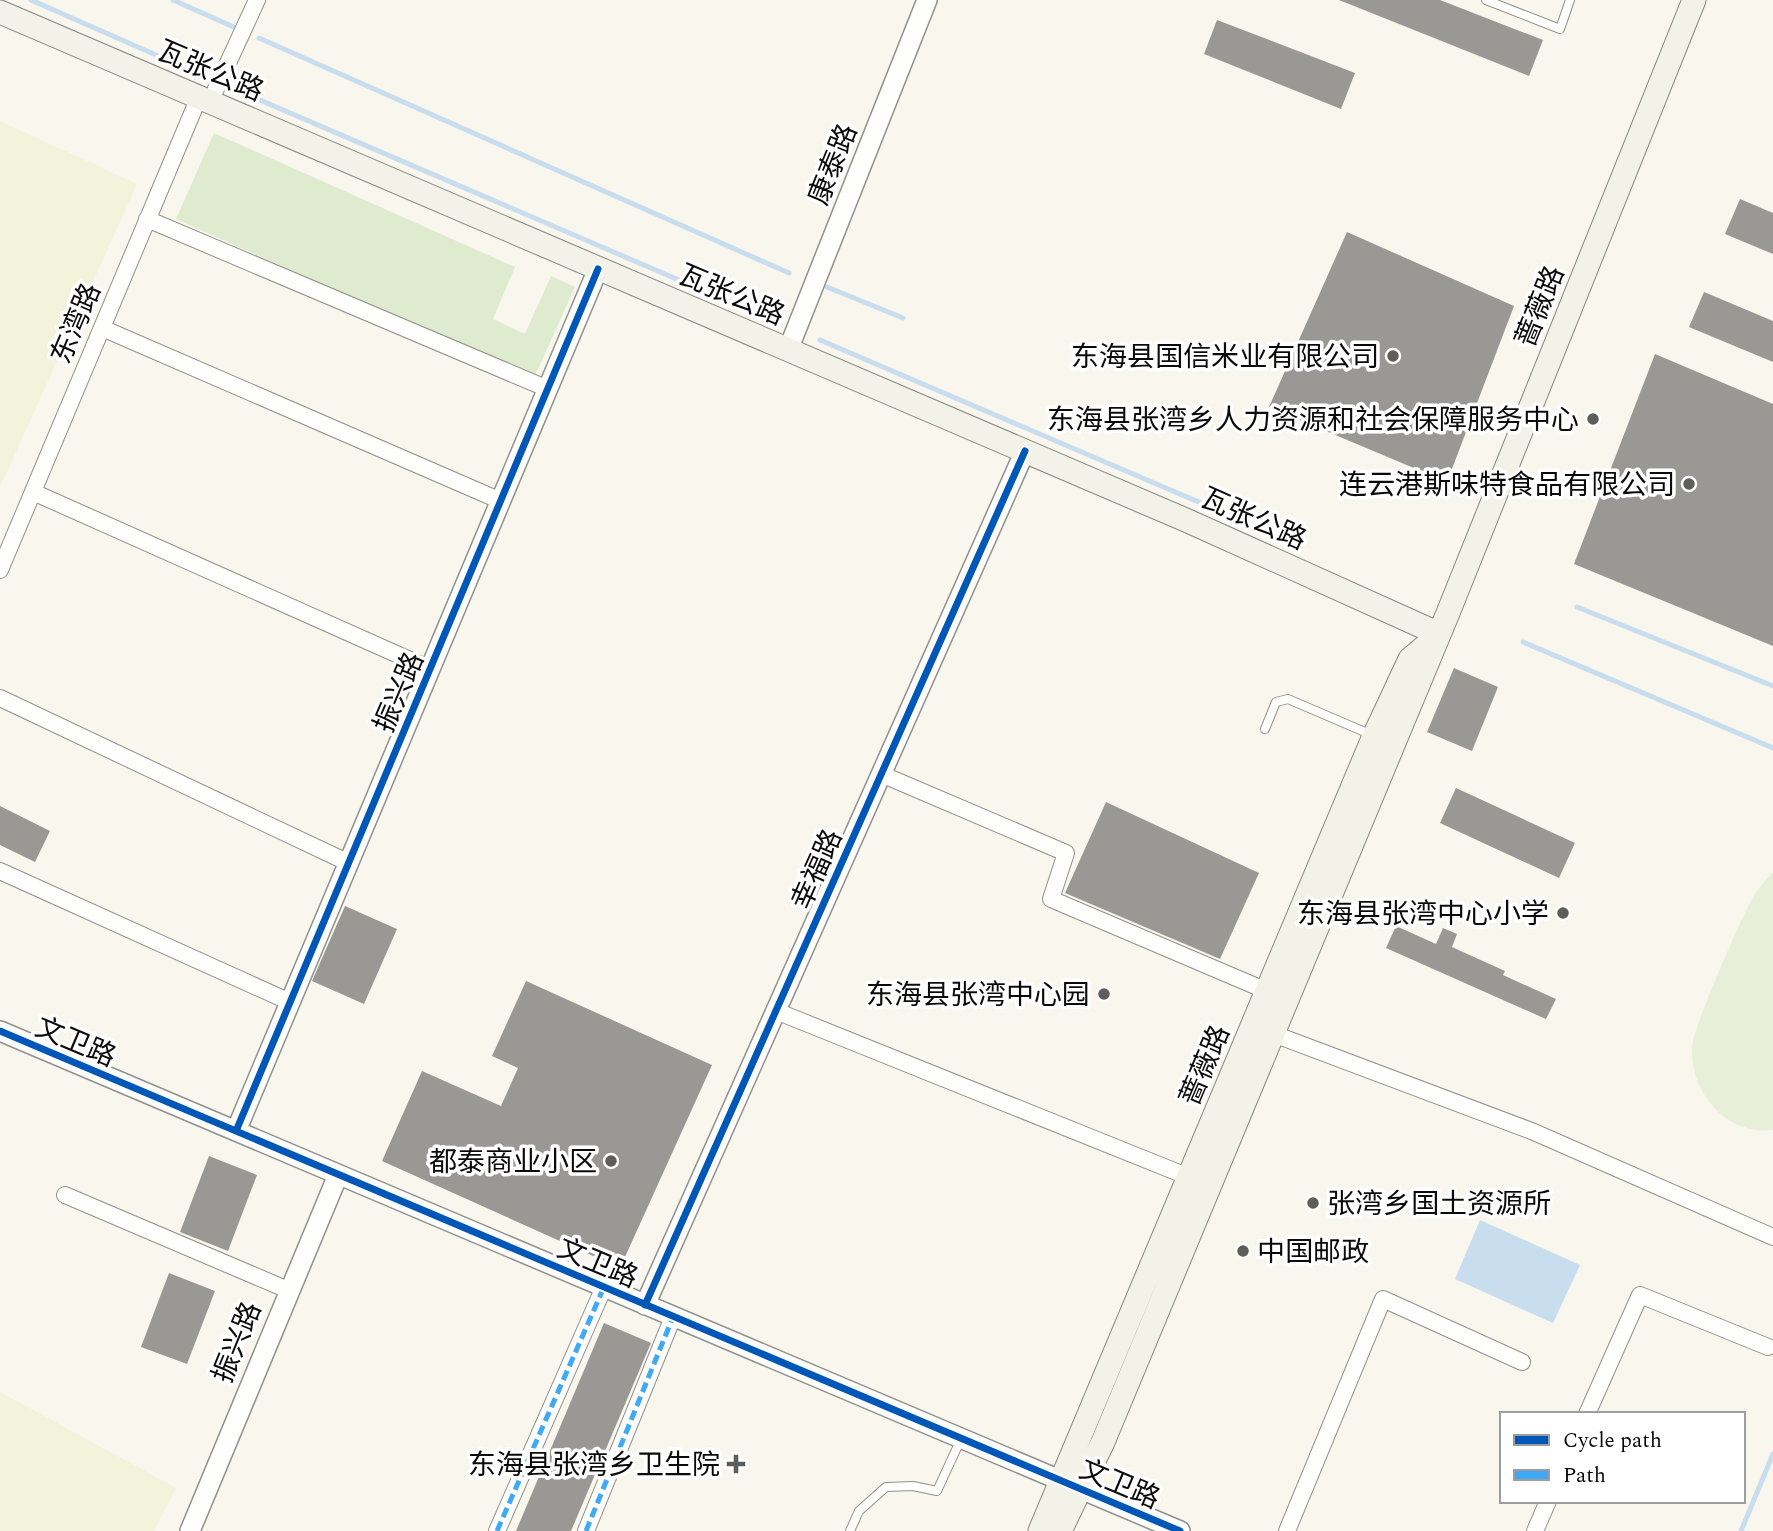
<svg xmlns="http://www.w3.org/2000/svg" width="1773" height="1531" viewBox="0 0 1773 1531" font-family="Spectral,'Noto Sans SC',serif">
  <rect width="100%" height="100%" fill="#f8f6ed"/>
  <path fill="#f3f2db" d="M0,121L137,184L0,487Z
    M0,1392L176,1488L154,1531H0Z"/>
  <path fill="#deebcf" d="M214,133L515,267L493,319L525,334L551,276L575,287L534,378L176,219Z"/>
  <path fill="#e8efd9" d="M1773,872V1130C1725,1135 1690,1092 1692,1046C1693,1029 1742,916 1753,897C1758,888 1766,880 1773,872Z"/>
  <path fill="#c8ddee" d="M1480,1220L1580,1265L1553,1323L1455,1279Z"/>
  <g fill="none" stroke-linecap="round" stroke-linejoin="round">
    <path stroke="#c8ddee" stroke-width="5" d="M31,0L206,77
      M173,0L236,28
      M259,38L789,273
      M234,89L765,317
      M827,287L903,318
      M820,340L1229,515
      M1577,607L1773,686
      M1523,642L1773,748
      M1741,1531L1773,1454"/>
  </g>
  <path fill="#9a9894" d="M1339,0H1440L1543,40L1529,76Z
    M1217,20L1355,73L1341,109L1204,54Z
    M1740,199L1773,213V254L1725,234Z
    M1347,232L1514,306L1447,482L1269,407Z
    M1704,292L1773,321V362L1689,327Z
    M1655,354L1773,404V646L1574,564Z
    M1454,668L1498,687L1472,751L1427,732Z
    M1456,788L1575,843L1559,878L1440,823Z
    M1106,802L1259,873L1220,959L1065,893Z
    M0,806L50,831L35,862L0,845Z
    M345,906L397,929L364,1004L312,981Z
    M1396,926L1436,944L1443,928L1457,934L1452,947L1505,971L1503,975L1556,999L1546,1019L1386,948Z
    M526,981L712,1065L620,1268L382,1161L422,1071L501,1106L518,1068L492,1056Z
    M209,1156L257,1175L228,1251L180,1232Z
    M169,1273L215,1291L187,1364L141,1347Z
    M604,1323L651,1343L571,1531H516Z"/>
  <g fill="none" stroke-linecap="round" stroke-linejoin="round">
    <defs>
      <path id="service" d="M1486,0L1560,29L1570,0
        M1265,729L1276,702L1288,699L1372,735
        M850,1531L859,1511L886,1487L913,1486L937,1491L961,1439"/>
      <path id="minor" d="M210,102L257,0
        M147,219L548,389
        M102,328L501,501
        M33,492L430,669
        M0,570L199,97
        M0,698L349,863
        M881,774L1066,853L1051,899L1267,991
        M0,871L290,1002
        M776,1011L1189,1177
        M1271,1033L1534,1132L1773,1237
        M65,1195L288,1290
        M1587,1414L1640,1295L1768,1347
        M497,1531L604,1287
        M586,1531L673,1317
        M1287,1531L1383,1299L1522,1362
        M1535,1531L1548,1501"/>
      <path id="tertiary" d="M788,350L927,0
        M0,1031L1180,1531
        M236,1131L598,269
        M645,1305L1025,451
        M190,1531L338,1175"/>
      <path id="secondary" d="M0,12L1188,521L1439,634
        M1040,1531L1374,736L1410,659L1434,639
        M1060,1531L1103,1442L1448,613L1694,0"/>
    </defs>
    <use href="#service" stroke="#91908c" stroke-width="10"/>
    <use href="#minor" stroke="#91908c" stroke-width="18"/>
    <use href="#tertiary" stroke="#91908c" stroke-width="22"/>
    <use href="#secondary" stroke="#888783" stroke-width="25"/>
    <use href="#service" stroke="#fefefc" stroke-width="8"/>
    <use href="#minor" stroke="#fefefc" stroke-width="16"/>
    <use href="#tertiary" stroke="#fefefc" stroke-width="19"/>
    <use href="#secondary" stroke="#f2f2e8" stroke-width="23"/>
    <path stroke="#3fa9f5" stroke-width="5" stroke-dasharray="10 5" stroke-linecap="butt" d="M497,1531L604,1287
      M586,1531L673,1317"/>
    <defs>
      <path id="cycleway" d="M0,1031L1180,1531
        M236,1131L598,269
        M645,1305L1025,451"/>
    </defs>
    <use href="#cycleway" stroke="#fff" stroke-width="11"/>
    <use href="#cycleway" stroke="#0057b8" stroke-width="7"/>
  </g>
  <g fill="#5d5d59" stroke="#fff" stroke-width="2.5">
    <circle cx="1393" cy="356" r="7"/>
    <circle cx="1593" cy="419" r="7"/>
    <circle cx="1689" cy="484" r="7"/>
    <circle cx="1563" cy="913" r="7"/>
    <circle cx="1104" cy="994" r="7"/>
    <circle cx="611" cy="1161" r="7"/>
    <circle cx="1313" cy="1203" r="7"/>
    <circle cx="1243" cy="1251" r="7"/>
    <path d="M732.5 1453.5h7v7h7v7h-7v7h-7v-7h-7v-7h7z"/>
  </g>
  <g text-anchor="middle" stroke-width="7" stroke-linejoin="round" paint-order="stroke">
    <g font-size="28" fill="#0a0a0a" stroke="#fff">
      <text transform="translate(211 70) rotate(23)" y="10">瓦张公路</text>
      <text transform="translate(832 164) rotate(-68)" y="10">康泰路</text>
      <text transform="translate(732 294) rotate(23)" y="10">瓦张公路</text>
      <text transform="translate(1539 306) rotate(-68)" y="10">蔷薇路</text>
      <text transform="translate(75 323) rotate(-67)" y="10">东湾路</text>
      <text transform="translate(1254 518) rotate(24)" y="10">瓦张公路</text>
      <text transform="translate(398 692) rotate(-67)" y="10">振兴路</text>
      <text transform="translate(816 869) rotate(-66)" y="10">幸福路</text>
      <text transform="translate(76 1041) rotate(23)" y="10">文卫路</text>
      <text transform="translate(1204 1065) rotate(-67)" y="10">蔷薇路</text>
      <text transform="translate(598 1262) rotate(23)" y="10">文卫路</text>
      <text transform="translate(236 1342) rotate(-68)" y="10">振兴路</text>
      <text transform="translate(1120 1483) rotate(23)" y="10">文卫路</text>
    </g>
    <g font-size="28" fill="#0a0a0a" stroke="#fff" text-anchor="end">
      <text x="1379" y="366">东海县国信米业有限公司</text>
      <text x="1579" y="429">东海县张湾乡人力资源和社会保障服务中心</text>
      <text x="1675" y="494">连云港斯味特食品有限公司</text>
      <text x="1549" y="923">东海县张湾中心小学</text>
      <text x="1090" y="1004">东海县张湾中心园</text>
      <text x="597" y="1171">都泰商业小区</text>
      <text x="1327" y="1213" text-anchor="start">张湾乡国土资源所</text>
      <text x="1257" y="1261" text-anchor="start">中国邮政</text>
      <text x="720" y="1474">东海县张湾乡卫生院</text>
    </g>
  </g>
  <rect x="1500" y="1412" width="245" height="91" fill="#ffffff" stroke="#9d9d9d" stroke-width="2"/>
  <rect x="1514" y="1435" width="35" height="10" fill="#0057b8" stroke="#9d9d9d" stroke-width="2"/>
  <text x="1563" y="1447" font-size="21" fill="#0a0a0a">Cycle path</text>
  <rect x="1514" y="1470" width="35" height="10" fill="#3fa9f5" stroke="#9d9d9d" stroke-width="2"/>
  <text x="1563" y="1482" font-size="21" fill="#0a0a0a">Path</text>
</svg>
